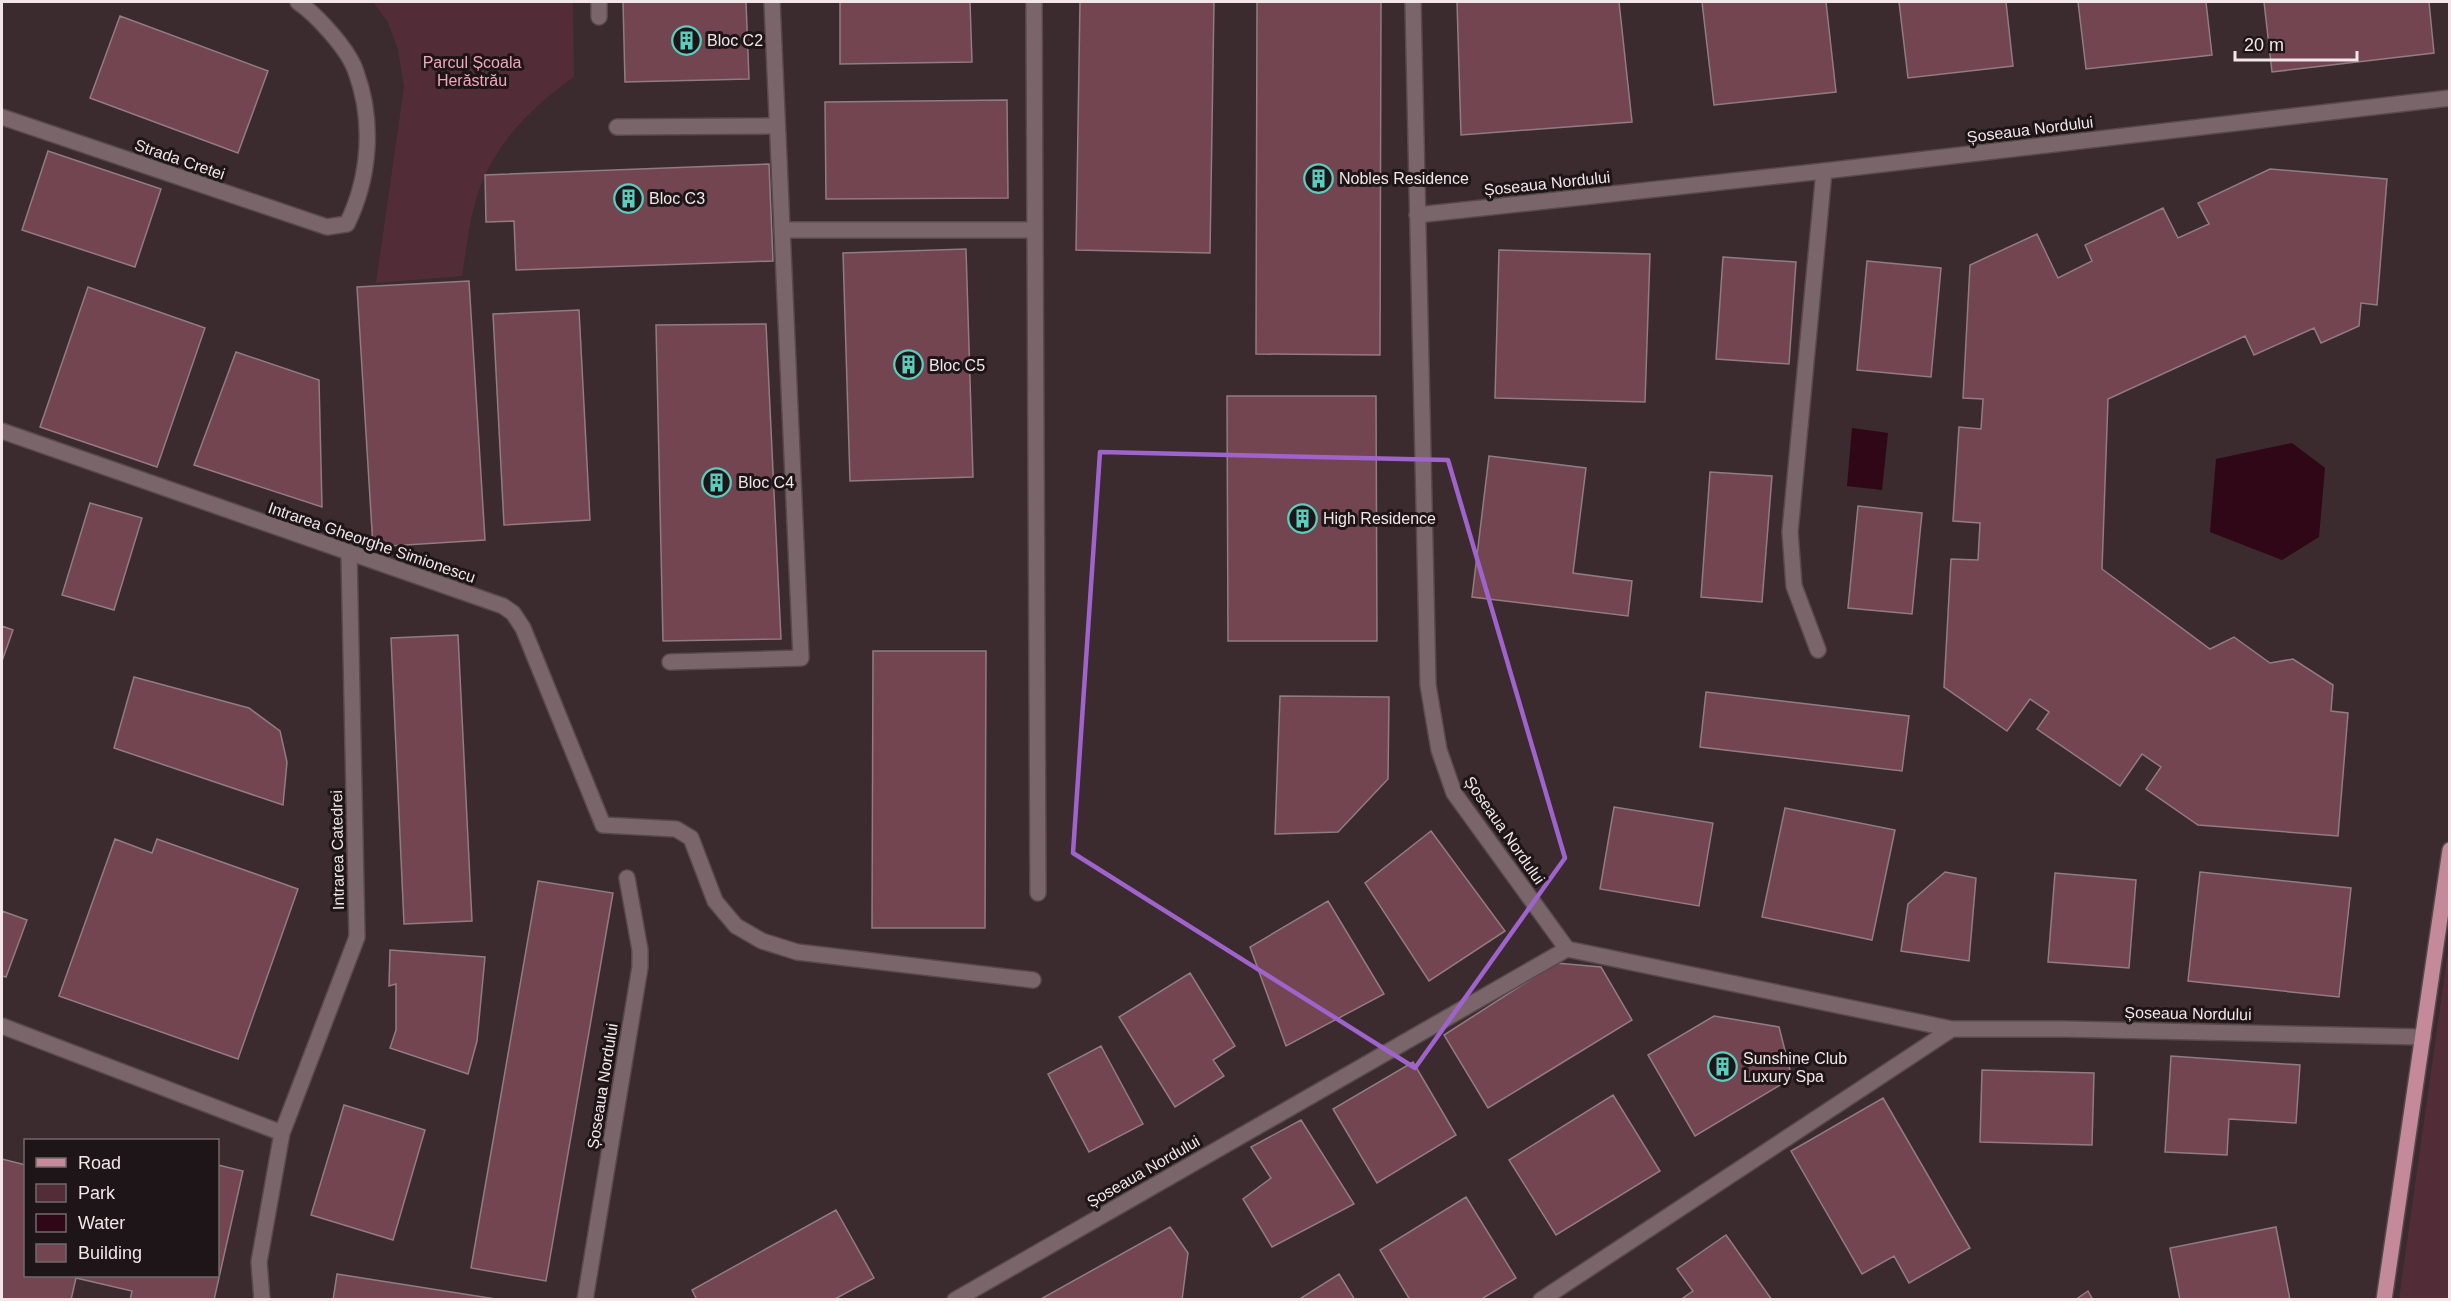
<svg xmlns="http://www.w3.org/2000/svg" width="2451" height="1301" viewBox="0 0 2451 1301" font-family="Arial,sans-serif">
  <rect width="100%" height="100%" fill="#3b2a2e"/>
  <path fill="#522d38" d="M373,2H573L574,77C528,109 488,150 474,207C468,229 466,253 462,276L376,283L404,87L398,50L388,22Z
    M2449,945V1299H2399L2405,1256Z"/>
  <path fill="#2f0716" d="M1852,428L1888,433L1882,490L1847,486Z
    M2292,443L2325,468L2319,537L2282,560L2210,532L2216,459Z"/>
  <path fill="#734551" stroke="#917c81" stroke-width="1.5" d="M623,2H746L749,79L625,82Z
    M840,2H970L972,62L840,64Z
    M1080,2H1214L1210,253L1076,250Z
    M1257,2H1381L1380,355L1256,354Z
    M1457,2H1619L1632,122L1461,135Z
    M1702,2H1826L1836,92L1714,105Z
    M1899,2H2006L2013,66L1908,78Z
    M2078,2H2206L2212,55L2086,69Z
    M2264,2H2429L2434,53L2272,72Z
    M120,16L268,71L238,153L90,98Z
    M1007,100L1008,198L826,199L825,102Z
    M48,151L161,189L135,267L22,230Z
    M769,164L773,261L516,270L514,221L486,222L485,175Z
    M2270,169L2387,179L2377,305L2361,303L2359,326L2321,343L2314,328L2254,355L2245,336L2108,399L2102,569L2210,649L2234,637L2270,663L2293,659L2333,685L2331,711L2348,713L2338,836L2198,825L2146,789L2161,767L2142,754L2120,786L2037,729L2049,712L2030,699L2007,731L1944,687L1951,559L1978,560L1980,523L1953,521L1959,427L1981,429L1983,399L1963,398L1970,265L2037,234L2058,278L2092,261L2085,245L2163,208L2178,238L2209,224L2198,203Z
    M966,249L973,477L850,481L843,253Z
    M1499,250L1650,254L1645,402L1495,398Z
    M1723,257L1796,262L1789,364L1716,359Z
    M1867,261L1941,268L1931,377L1857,370Z
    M469,281L485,540L373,547L357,287Z
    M88,287L205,328L157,467L40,427Z
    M579,310L590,520L504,525L493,314Z
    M766,324L781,639L663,641L656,325Z
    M236,352L319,380L322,507L194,465Z
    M1227,396H1376L1377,641H1228Z
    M1489,456L1586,468L1573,573L1632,581L1628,616L1472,597Z
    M1710,472L1772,476L1762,602L1701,597Z
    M90,503L142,518L114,610L62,595Z
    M1858,506L1922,513L1912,614L1848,608Z
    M2,626L13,630L2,661Z
    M458,635L472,921L404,924L391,638Z
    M873,651H986L985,928H872Z
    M134,677L249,708L280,731L287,762L283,805L114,748Z
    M1706,692L1909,716L1902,771L1700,747Z
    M1280,696L1389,697L1388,779L1338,832L1275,834Z
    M1614,807L1713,823L1699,906L1600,889Z
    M1785,808L1895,830L1872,940L1762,917Z
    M1431,831L1505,931L1429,981L1365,883Z
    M115,839L152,853L157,839L298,889L238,1059L59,996Z
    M1945,872L1976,878L1969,961L1901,951L1908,904Z
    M2200,872L2351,888L2339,997L2188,981Z
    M2055,873L2136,880L2129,968L2048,962Z
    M538,881L613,893L546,1281L471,1268Z
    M1328,901L1384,994L1286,1046L1250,947Z
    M2,911L27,920L6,977L2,976Z
    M390,950L485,957L477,1041L468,1074L390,1048L396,1030V984L389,986Z
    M1556,963L1601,967L1632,1020L1488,1108L1444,1035Z
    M1190,973L1235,1046L1213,1060L1224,1076L1175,1107L1119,1017Z
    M1714,1016L1779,1027L1792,1078L1695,1136L1648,1055Z
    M1101,1046L1143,1124L1089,1152L1048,1074Z
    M2171,1056L2300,1065L2296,1123L2229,1119L2227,1155L2165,1152Z
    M1413,1062L1456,1135L1377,1183L1333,1109Z
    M1982,1070L2094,1073L2092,1145L1980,1142Z
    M1613,1095L1660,1171L1556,1235L1509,1160Z
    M1883,1098L1970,1248L1909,1283L1894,1256L1862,1274L1791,1151Z
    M344,1105L425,1130L393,1240L311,1215Z
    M1301,1120L1354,1204L1272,1247L1243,1199L1271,1178L1251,1147Z
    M2,1159L26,1165V1276H218V1165L243,1171L214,1300H130L132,1291L76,1278L71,1300H2Z
    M1466,1197L1516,1278L1480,1300H1410L1380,1250Z
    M836,1210L874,1278L833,1300H697L692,1290Z
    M1170,1227L1188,1253L1182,1300H1039Z
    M2276,1227L2290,1300H2180L2170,1248Z
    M1726,1235L1772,1300H1680L1693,1291L1677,1269Z
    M337,1274L502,1300H333Z
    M1339,1274L1355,1300H1298Z
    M2088,1291L2093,1300H2075Z"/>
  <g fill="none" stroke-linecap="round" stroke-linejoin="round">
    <defs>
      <path id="minor" d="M1034,2L1038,893
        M1413,2L1428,685L1439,750L1454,793L1567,949L1952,1029H2064L2423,1037
        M599,17V2
        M2,117L327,227L347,224C370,177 374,121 356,72C349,50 317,15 298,2
        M617,127L777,126
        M1417,215L1824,171L2450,98
        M782,230H1035
        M2,431L503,606L513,613L523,628L603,825L676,829L691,838L715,901L736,926L762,941L797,952L1033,980
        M1818,650L1794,586L1790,532L1824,171
        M670,662L801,658L772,2
        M2,1026L282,1133
        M262,1300L259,1262L282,1133L357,937L349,553
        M585,1300L640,967V950L627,878
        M955,1300L1567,949
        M1541,1300L1952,1029"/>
      <path id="major" d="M2384,1300L2450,850"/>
    </defs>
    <use href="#minor" stroke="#58494d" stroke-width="18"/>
    <use href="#major" stroke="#58494d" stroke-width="18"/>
    <use href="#minor" stroke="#7a666a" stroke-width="15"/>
    <use href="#major" stroke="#c48a99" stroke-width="15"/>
  </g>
  <path fill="none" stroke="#9f64cc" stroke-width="4.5" stroke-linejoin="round" d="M1100,452L1448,460L1565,858L1415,1068L1073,853Z"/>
  <defs>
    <symbol id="building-ring" viewBox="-11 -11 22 22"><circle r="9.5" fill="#1d1517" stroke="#5acebd" stroke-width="1.5"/><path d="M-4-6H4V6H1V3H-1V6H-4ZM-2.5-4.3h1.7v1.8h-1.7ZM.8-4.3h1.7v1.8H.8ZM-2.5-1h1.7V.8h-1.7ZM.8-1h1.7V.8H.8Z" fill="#5acebd"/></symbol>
  </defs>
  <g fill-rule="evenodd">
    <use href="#building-ring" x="670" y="24" width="33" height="33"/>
    <use href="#building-ring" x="1302" y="162" width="33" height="33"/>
    <use href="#building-ring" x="612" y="182" width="33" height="33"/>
    <use href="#building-ring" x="892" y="348" width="33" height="33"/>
    <use href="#building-ring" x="700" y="466" width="33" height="33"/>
    <use href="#building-ring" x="1286" y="502" width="33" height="33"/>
    <use href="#building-ring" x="1706" y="1050" width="33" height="33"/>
  </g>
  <g text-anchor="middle" stroke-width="6" stroke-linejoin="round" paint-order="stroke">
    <g font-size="16" fill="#f2e6e9" stroke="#1d1517" text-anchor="start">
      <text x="707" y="46">Bloc C2</text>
      <text x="1339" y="184">Nobles Residence</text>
      <text x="649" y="204">Bloc C3</text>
      <text x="929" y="371">Bloc C5</text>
      <text x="738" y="488">Bloc C4</text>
      <text x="1323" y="524">High Residence</text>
      <text x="1743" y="1064">Sunshine Club<tspan x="1743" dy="18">Luxury Spa</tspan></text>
    </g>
    <g font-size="16" fill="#f5a6ba" stroke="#1d1517">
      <text x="472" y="68">Parcul Școala<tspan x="472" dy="18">Herăstrău</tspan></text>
    </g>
    <g font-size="16" fill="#f2e6e9" stroke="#1d1517">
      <text transform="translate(2030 129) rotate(-7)" y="6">Șoseaua Nordului</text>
      <text transform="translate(180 159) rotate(19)" y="6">Strada Cretei</text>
      <text transform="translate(1547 183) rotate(-6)" y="6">Șoseaua Nordului</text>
      <text transform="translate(372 542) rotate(19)" y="6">Intrarea Gheorghe Simionescu</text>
      <text transform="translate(1505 830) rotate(55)" y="6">Șoseaua Nordului</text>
      <text transform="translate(337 850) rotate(-91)" y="6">Intrarea Catedrei</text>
      <text transform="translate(2188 1013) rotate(1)" y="6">Șoseaua Nordului</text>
      <text transform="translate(602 1086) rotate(-81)" y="6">Șoseaua Nordului</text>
      <text transform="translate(1143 1171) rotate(-30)" y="6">Șoseaua Nordului</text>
    </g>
  </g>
  <rect width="2451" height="1301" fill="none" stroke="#f2e6e9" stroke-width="6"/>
  <rect x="24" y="1139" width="195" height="138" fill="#1d1517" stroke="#72696b" stroke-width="1.5"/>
  <rect x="36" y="1158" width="30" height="9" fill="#c48a99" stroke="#72696b" stroke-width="1.5"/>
  <text x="78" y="1169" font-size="18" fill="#f2e6e9">Road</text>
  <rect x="36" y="1184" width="30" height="18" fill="#522d38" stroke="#72696b" stroke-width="1.5"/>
  <text x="78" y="1199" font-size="18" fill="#f2e6e9">Park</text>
  <rect x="36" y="1214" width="30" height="18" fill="#2f0716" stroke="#72696b" stroke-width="1.5"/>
  <text x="78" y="1229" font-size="18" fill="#f2e6e9">Water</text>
  <rect x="36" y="1244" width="30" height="18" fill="#734551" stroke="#72696b" stroke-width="1.5"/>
  <text x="78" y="1259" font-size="18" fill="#f2e6e9">Building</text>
  <path d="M2235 51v9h122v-9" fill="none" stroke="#f2e6e9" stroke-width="3"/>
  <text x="2244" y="51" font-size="18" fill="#f2e6e9" stroke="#1d1517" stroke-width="4.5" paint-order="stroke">20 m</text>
</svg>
